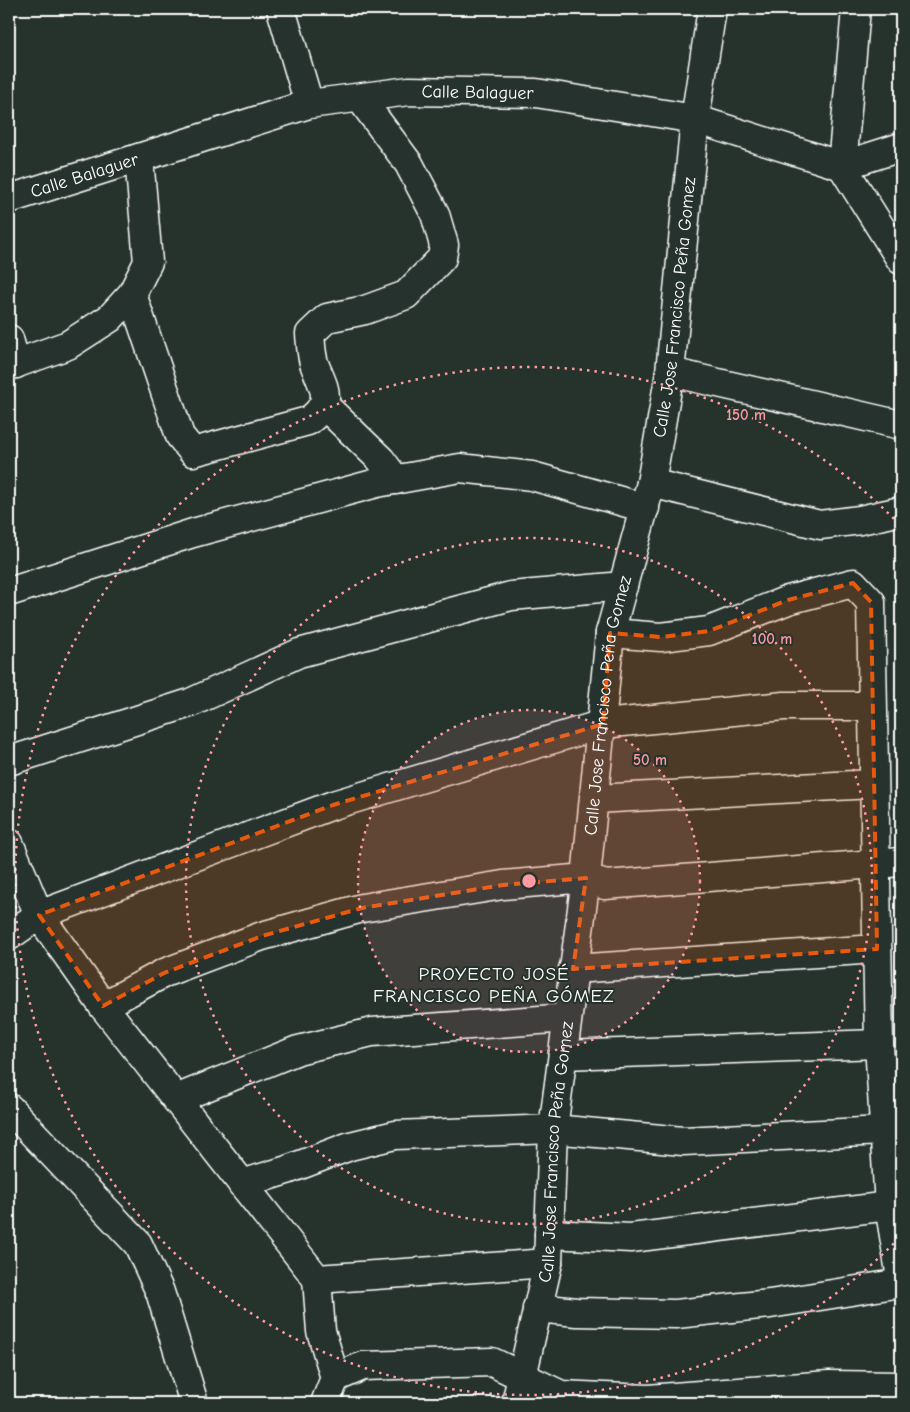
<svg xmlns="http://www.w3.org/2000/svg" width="910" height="1412" viewBox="0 0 910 1412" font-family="'Comic Neue',sans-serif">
  <rect width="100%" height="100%" fill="#26332d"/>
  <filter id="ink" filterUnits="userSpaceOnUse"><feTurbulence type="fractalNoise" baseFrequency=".02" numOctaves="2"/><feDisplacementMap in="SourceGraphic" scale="10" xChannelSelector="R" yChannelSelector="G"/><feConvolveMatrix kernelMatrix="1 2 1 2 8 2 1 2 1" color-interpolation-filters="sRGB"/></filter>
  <g filter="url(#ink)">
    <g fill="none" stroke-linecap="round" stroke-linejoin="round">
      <defs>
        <g id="minor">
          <path d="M281,9L309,104"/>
          <path d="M856,9L842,166L901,147"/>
          <path id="s1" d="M9,199L309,104L409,91L536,93L695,119L842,166L901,260"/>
          <path d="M132,294L180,436L193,452L308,421C334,402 325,390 315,366C311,356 311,344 310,334L327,318L365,310L406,295L442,258L444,245L435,214L409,164L360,98"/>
          <path d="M9,339L16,364"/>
          <path d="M9,366L68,345L110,318L132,294L148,262L139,158"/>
          <path d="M670,372L901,425"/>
          <path d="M324,405L381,460L396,480"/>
          <path d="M651,483L820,525L860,520L901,511"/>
          <path d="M9,592L193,533L377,483L460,468L532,476L645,508"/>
          <path d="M610,633L661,637L709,631L788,600L853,583L871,602L879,1044L889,1206L901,1278"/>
          <path d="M9,761L190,703L299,653L511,596L623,586"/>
          <path d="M595,799L873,784"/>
          <path d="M9,843L39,915L103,1006L317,1279L548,1263"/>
          <path d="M9,936L39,915L333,805L603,724L784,706H872"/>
          <path d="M573,969L877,949"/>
          <path d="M103,1006L164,973L262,936L362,908L503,885L586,878L605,885L901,862"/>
          <path d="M563,1055L879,1044"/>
          <path d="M176,1099L298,1050L372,1032L567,1018"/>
          <path d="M9,1108L138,1244L160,1292L194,1403"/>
          <path d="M242,1184L287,1170L350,1146L395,1135L553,1129L683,1141L883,1131"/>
          <path d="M549,1234L631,1238L889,1206"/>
          <path d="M317,1279L321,1331L335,1378L325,1403"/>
          <path d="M537,1308L577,1312L676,1314L770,1304L901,1283"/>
          <path d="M335,1378L363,1366L492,1362L561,1395L648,1399L829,1385L901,1386"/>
          <path id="s2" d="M516,1403L548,1263L553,1129L586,878L610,633L651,483L670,372L695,119L712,9"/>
        </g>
      </defs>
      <use href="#minor" stroke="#fff" stroke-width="31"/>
      <use href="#minor" stroke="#26332d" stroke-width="28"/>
    </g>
  </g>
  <path fill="#e8590c" fill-opacity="0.2" stroke="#e8590c" stroke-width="4" stroke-dasharray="10 6" stroke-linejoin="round" d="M853,583L871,602L877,949L573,969L586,878L503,885L362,908L262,936L164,973L103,1006L39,915L333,805L603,724L610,633L661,637L709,631L788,600Z"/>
  <circle cx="529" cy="881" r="171" fill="#ff9aa2" fill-opacity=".12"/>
  <g fill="none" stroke="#ff9aa2" stroke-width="2.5" stroke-dasharray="2.5 5">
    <circle cx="529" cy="881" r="171"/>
    <circle cx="529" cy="881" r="343"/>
    <path d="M899 1238A514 514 0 1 1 899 524"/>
  </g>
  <g text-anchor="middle" stroke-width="4" stroke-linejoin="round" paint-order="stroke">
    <g font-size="18" fill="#fff" stroke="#26332d">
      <text dy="6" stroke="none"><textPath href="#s1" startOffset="484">Calle Balaguer</textPath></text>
      <text dy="6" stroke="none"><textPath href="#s1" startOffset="79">Calle Balaguer</textPath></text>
      <text dy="6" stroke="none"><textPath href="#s2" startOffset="1110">Calle Jose Francisco Peña Gomez</textPath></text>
      <text dy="6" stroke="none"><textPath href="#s2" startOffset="705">Calle Jose Francisco Peña Gomez</textPath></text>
      <text dy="6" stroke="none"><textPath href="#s2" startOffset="255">Calle Jose Francisco Peña Gomez</textPath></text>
    </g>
    <g font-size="19" letter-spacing="1" fill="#fff" stroke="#26332d">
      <text x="494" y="980">PROYECTO JOSÉ<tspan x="494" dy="22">FRANCISCO PEÑA GÓMEZ</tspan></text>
    </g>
  </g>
  <circle cx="529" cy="881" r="8" fill="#ff9aa2" stroke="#26332d" stroke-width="2.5"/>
  <g font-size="15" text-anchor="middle" font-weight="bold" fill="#ff9aa2" stroke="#26332d" stroke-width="4" stroke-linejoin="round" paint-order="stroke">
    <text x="746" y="420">150 m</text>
    <text x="772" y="644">100 m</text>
    <text x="650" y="765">50 m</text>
  </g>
  <rect width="910" height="1412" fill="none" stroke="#26332d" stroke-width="30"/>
  <rect x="15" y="15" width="880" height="1382" fill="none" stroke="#fff" stroke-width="2" filter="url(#ink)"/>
</svg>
